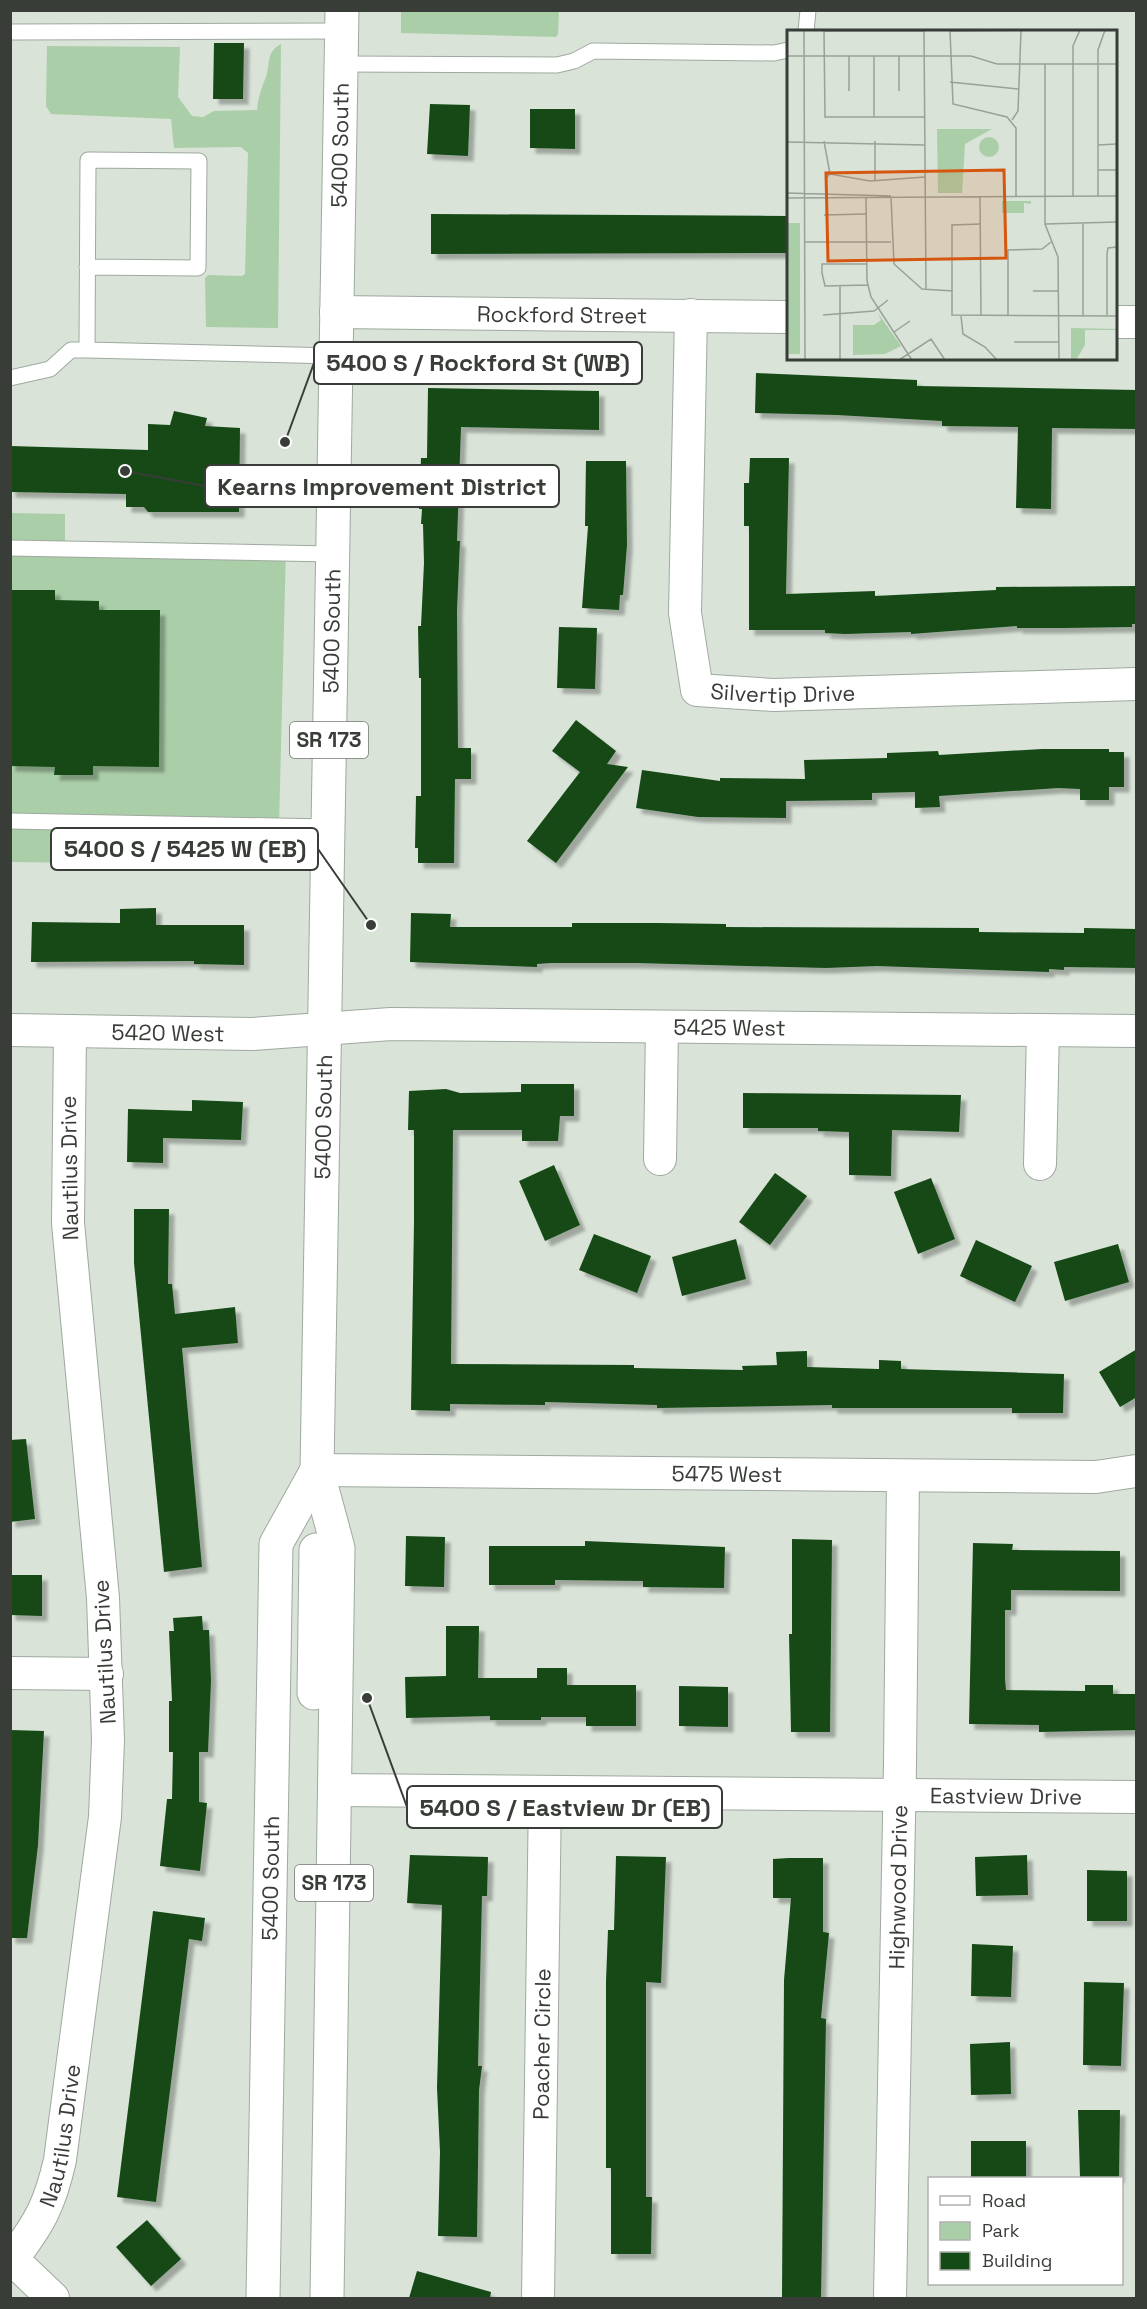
<svg xmlns="http://www.w3.org/2000/svg" width="1147" height="2309" viewBox="0 0 1147 2309" font-family="'Space Grotesk',sans-serif">
  <defs>
    <filter id="shadow"><feDropShadow dx="5.5" dy="5.5" stdDeviation="1.5" flood-color="#0004"/></filter>
  </defs>
  <rect width="100%" height="100%" fill="#d9e3d8"/>
  <path fill="#aacea8" d="M401,11H559L558,34L556,37L401,33Z
    M281,44L278,328L206,327L205,278L208,275L242,276L245,274L248,153L241,147L174,148L171,119L51,114L46,106L47,46L180,47L178,97L192,116L203,117L214,111L257,110C258,98 261,89 266,77C270,66 266,51 281,44Z
    M11,513L65,514V543L286,548L278,866L11,862Z"/>
  <path fill="#144a16" filter="url(#shadow)" d="M214,43H244L243,99H213Z
    M430,104L470,105L468,156L427,154Z
    M530,109H575V149L530,148Z
    M431,214L789,216V253L431,254Z
    M756,373L917,380V386L1137,390V429L1052,428L1051,509L1016,508L1018,427L942,426V421L837,415L755,413Z
    M428,388L599,391V430L461,427L457,541H460L457,610L458,748H471V779H455L454,863H418V848H415L416,796H421V678H419L418,626H421L424,563L423,524H421L422,509H419L421,458H427Z
    M174,411L207,418L205,426L240,428L239,512H148L144,507H126V494L10,492V446L148,450V424L170,425Z
    M750,458H789L786,594L875,591V596L996,590V587L1137,586V624H1132V627L1063,628H1017V626L911,634V632L845,634L825,633V630H749V526H744V483H749Z
    M586,461H626L627,545L623,595H620L619,610L582,608L588,526H585Z
    M10,590H55V600L99,601V610H160L159,767L93,766V775H54L55,767L10,766Z
    M559,627L597,628L595,689L557,688Z
    M576,720L616,751L607,764L628,767L556,863L527,841L580,772L552,751Z
    M1042,749H1109V752H1124V787H1109V800H1080V789L1058,788L939,796L940,807L915,808V792L872,793V800L786,801V818L698,817L636,808L642,770L720,781V778L805,779L804,760L887,758V753L938,751L939,755Z
    M156,908V925H244V965L194,964V961L31,962L32,922L120,923V909Z
    M411,913L451,914L450,927H572V923H659L726,924V927L979,928V932L1084,933V928L1137,929V968L1064,967V970L1049,969V972L877,966L826,968L636,963H551L537,964V967L410,962Z
    M521,1084H574V1116H560L558,1141H522V1130H453L451,1364L634,1365V1368L743,1370L742,1366L777,1365L776,1352L807,1351V1367L879,1369V1360L901,1361V1369L1064,1374L1063,1413H1012V1408H832V1405L657,1408V1405L545,1402V1405L450,1404V1411L411,1410L414,1222V1130H408L409,1091L446,1089L460,1093L521,1092Z
    M743,1093L961,1095L959,1132L892,1130L891,1176L849,1175V1132L818,1131V1128H743Z
    M192,1100L243,1102L241,1140L163,1138V1163L127,1162L128,1109L192,1111Z
    M554,1165L580,1225L545,1241L519,1181Z
    M775,1173L807,1196L770,1245L739,1222Z
    M931,1178L955,1239L918,1254L894,1192Z
    M134,1209H169L168,1284H172L175,1314L235,1307L238,1343L182,1348L202,1567L164,1572L134,1263Z
    M594,1234L651,1256L637,1293L579,1270Z
    M736,1239L746,1279L682,1296L672,1257Z
    M976,1240L1032,1266L1015,1302L960,1276Z
    M1118,1244L1129,1282L1065,1301L1054,1262Z
    M1137,1349V1397L1120,1407L1099,1372Z
    M26,1439L35,1519L10,1522V1440Z
    M406,1536L445,1537L444,1587L405,1586Z
    M792,1539L832,1540L830,1732H791L789,1634H792Z
    M585,1541L725,1547L724,1588L643,1587V1581L555,1580V1585H489V1546H585Z
    M973,1543L1013,1544L1012,1550L1120,1551V1591L1011,1590V1610H1005V1679L1006,1690L1085,1691V1685H1113V1694H1137V1730L1039,1732V1725L969,1724Z
    M10,1575H42V1616L10,1615Z
    M202,1616L203,1630H209L211,1681L208,1752H199V1802L207,1803L200,1871L160,1866L167,1799H172L173,1752H169V1701H172L169,1631H174L173,1618Z
    M446,1626H479L478,1678H537V1668H567V1685H636V1726H586V1717H541V1720H490V1716L406,1718L405,1677L446,1676Z
    M679,1686L728,1687V1727L679,1726Z
    M10,1730L44,1731L38,1845L27,1938H10Z
    M410,1855L488,1857L487,1896H482L478,2066H482L479,2090L477,2237L438,2236L440,2152L437,2088L442,1905L407,1903Z
    M1027,1855L1028,1895L976,1896L975,1857Z
    M616,1856L666,1857L661,1983L646,1982V2197H652L651,2254H611V2168H606V1981L608,1930H614Z
    M789,1858H823V1932L829,1933L821,2018L826,2019L821,2298H782L784,1980L791,1898H773V1859Z
    M1087,1870L1127,1871V1921H1087Z
    M153,1911L205,1918L202,1941L189,1939L156,2202L117,2197Z
    M972,1944L1013,1946L1011,1997L971,1996Z
    M1084,1982L1124,1983L1121,2066L1083,2065Z
    M1010,2042L1011,2094L971,2095L970,2044Z
    M1078,2110H1120L1119,2178H1080Z
    M971,2141H1026V2178H971Z
    M147,2220L181,2259L151,2286L116,2247Z
    M417,2271L491,2292L490,2298H409Z"/>
  <g fill="none" stroke-linecap="round" stroke-linejoin="round">
    <defs>
      <path id="service" d="M10,32L342,31
        M806,32L808,10
        M341,64L557,65L574,61L593,51L774,53L788,50
        M87,267L198,268L199,161L88,160L87,350L335,356
        M10,378L50,369L71,350H87
        M10,548L332,554
        M10,821L328,827"/>
      <g id="minor">
        <path id="s1" d="M336,312L788,317"/>
        <path id="s2" d="M691,315L685,613L697,690L773,695L1136,684"/>
        <path d="M1116,322H1136"/>
        <path id="s3" d="M10,1030L252,1034L391,1024L1136,1031"/>
        <path d="M660,1159L662,1027"/>
        <path d="M1040,1164L1043,1030"/>
        <path id="s4" d="M317,1470L1096,1477L1136,1471"/>
        <path d="M10,1673L107,1674"/>
        <path id="s5" d="M336,1790L1136,1797"/>
        <path id="s6" d="M53,2298L12,2259C40,2223 50,2204 60,2160L105,1817L108,1740L103,1598L68,1223L70,1031"/>
        <path id="s7" d="M538,2298L545,1792"/>
        <path id="s8" d="M890,2298L900,1764L903,1476"/>
      </g>
      <g id="primary">
        <path d="M314,1693L316,1550"/>
        <path id="s9" d="M263,2298L276,1544L317,1470"/>
        <path id="s10" d="M327,2298L338,1548L317,1470L342,10"/>
      </g>
    </defs>
    <use href="#service" stroke="#9fa99f" stroke-width="17"/>
    <use href="#minor" stroke="#9fa99f" stroke-width="34"/>
    <use href="#primary" stroke="#9fa99f" stroke-width="35"/>
    <use href="#service" stroke="#fff" stroke-width="15"/>
    <use href="#minor" stroke="#fff" stroke-width="32"/>
    <use href="#primary" stroke="#fff" stroke-width="33"/>
  </g>
  <g text-anchor="middle" stroke-width="6" stroke-linejoin="round" paint-order="stroke">
    <g fill="#fff" stroke="#747774" stroke-width="1.5">
      <rect x="290" y="722" width="78" height="36" rx="4.5"/>
      <rect x="295" y="1865" width="78" height="36" rx="4.5"/>
    </g>
    <g font-size="21" font-weight="bold" fill="#393d38">
      <text x="329" y="747">SR 173</text>
      <text x="334" y="1890">SR 173</text>
    </g>
    <g font-size="22" fill="#393d38" stroke="#fff">
      <text dy="8" stroke="none"><textPath href="#s10" startOffset="2156">5400 South</textPath></text>
      <text dy="8" stroke="none"><textPath href="#s1" startOffset="226">Rockford Street</textPath></text>
      <text dy="8" stroke="none"><textPath href="#s10" startOffset="1670">5400 South</textPath></text>
      <text dy="8" stroke="none"><textPath href="#s2" startOffset="462">Silvertip Drive</textPath></text>
      <text dy="8" stroke="none"><textPath href="#s3" startOffset="720">5425 West</textPath></text>
      <text dy="8" stroke="none"><textPath href="#s3" startOffset="158">5420 West</textPath></text>
      <text dy="8" stroke="none"><textPath href="#s10" startOffset="1184">5400 South</textPath></text>
      <text transform="translate(69 1168) rotate(-91)" y="8">Nautilus Drive</text>
      <text dy="8" stroke="none"><textPath href="#s4" startOffset="410">5475 West</textPath></text>
      <text transform="translate(104 1652) rotate(-93)" y="8">Nautilus Drive</text>
      <text dy="8" stroke="none"><textPath href="#s5" startOffset="670">Eastview Drive</textPath></text>
      <text dy="8" stroke="none"><textPath href="#s9" startOffset="420">5400 South</textPath></text>
      <text dy="8" stroke="none"><textPath href="#s8" startOffset="411">Highwood Drive</textPath></text>
      <text dy="8" stroke="none"><textPath href="#s7" startOffset="254">Poacher Circle</textPath></text>
      <text dy="8" stroke="none"><textPath href="#s6" startOffset="192">Nautilus Drive</textPath></text>
    </g>
  </g>
  <g transform="translate(787 30)">
    <rect width="330" height="330" fill="#d9e3d8"/>
    <path d="M150,99H205L178,114L175,163H151ZM192 117a10 10 0 1 1 20 0a10 10 0 1 1-20 0ZM215,171H244V174L237,173V183H215ZM0,193H13V324H0ZM91,283L114,316L98,324L66,325V295H87L94,290ZM284,298L330,299V300H298V315L289,330H284Z" fill="#aacea8"/>
    <path fill="none" stroke="#99a198" stroke-width="1.5" d="M17,0L18,330M137,1H37L38,87H138M137,1L139,260M0,26H184L210,34H330M62,26V61M87,26V87M258,34V194L271,227L272,330M163,52L231,59M112,61V26M225,90L231,81L234,1M37,111L43,144M88,111V150M0,112L138,115M311,115L330,114M311,140H330M38,149L43,144L83,151L138,147M0,163L104,166M229,166V98L220,87L166,74L163,1L268,0M286,166V16L293,0M311,166V20L318,0M104,167L107,234L135,259L166,261M193,167L194,286M0,168L330,166M79,168L80,251L84,267L125,330M37,185L80,184M194,194L165,195V285L330,286M258,194L330,192M296,194V285M18,212H104M80,234H35V243L38,256L81,255M53,256V330M246,261H271M36,285L87,281L101,270M320,285V224L321,218L330,217M174,286L176,304L198,317L210,330M221,286V220L255,219L264,212M107,302L123,291M227,312H272M112,330L144,309L158,330"/>
    <path fill="#d65610" fill-opacity="0.15" stroke="#d65610" stroke-width="3" d="M217,140L219,228L41,231L39,143Z"/>
    <rect width="330" height="330" fill="none" stroke="#393d38" stroke-width="3"/>
  </g>
  <path fill="none" stroke="#393d38" stroke-width="2" d="M285 442L314 363M125 471L205 486M371 925L318 849M367 1698L407 1807"/>
  <g fill="#393d38" stroke="#fff" stroke-width="2">
    <circle cx="285" cy="442" r="6"/>
    <circle cx="125" cy="471" r="6"/>
    <circle cx="371" cy="925" r="6"/>
    <circle cx="367" cy="1698" r="6"/>
  </g>
  <g fill="#fff" stroke="#393d38" stroke-width="2">
    <rect x="314" y="342" width="328" height="42" rx="6"/>
    <rect x="205" y="465" width="354" height="42" rx="6"/>
    <rect x="51" y="828" width="267" height="42" rx="6"/>
    <rect x="407" y="1786" width="315" height="42" rx="6"/>
  </g>
  <g font-size="24" text-anchor="middle" font-weight="bold" fill="#393d38">
    <text x="478" y="371">5400 S / Rockford St (WB)</text>
    <text x="382" y="495">Kearns Improvement District</text>
    <text x="185" y="857">5400 S / 5425 W (EB)</text>
    <text x="565" y="1816">5400 S / Eastview Dr (EB)</text>
  </g>
  <rect width="1147" height="2309" fill="none" stroke="#393d38" stroke-width="24"/>
  <rect x="928" y="2177" width="195" height="108" fill="#ffffff" stroke="#b0b1af" stroke-width="1.5"/>
  <rect x="940" y="2196" width="30" height="9" fill="#ffffff" stroke="#b0b1af" stroke-width="1.5"/>
  <text x="982" y="2207" font-size="18" fill="#393d38">Road</text>
  <rect x="940" y="2222" width="30" height="18" fill="#aacea8" stroke="#b0b1af" stroke-width="1.5"/>
  <text x="982" y="2237" font-size="18" fill="#393d38">Park</text>
  <rect x="940" y="2252" width="30" height="18" fill="#144a16" stroke="#b0b1af" stroke-width="1.5"/>
  <text x="982" y="2267" font-size="18" fill="#393d38">Building</text>
</svg>
